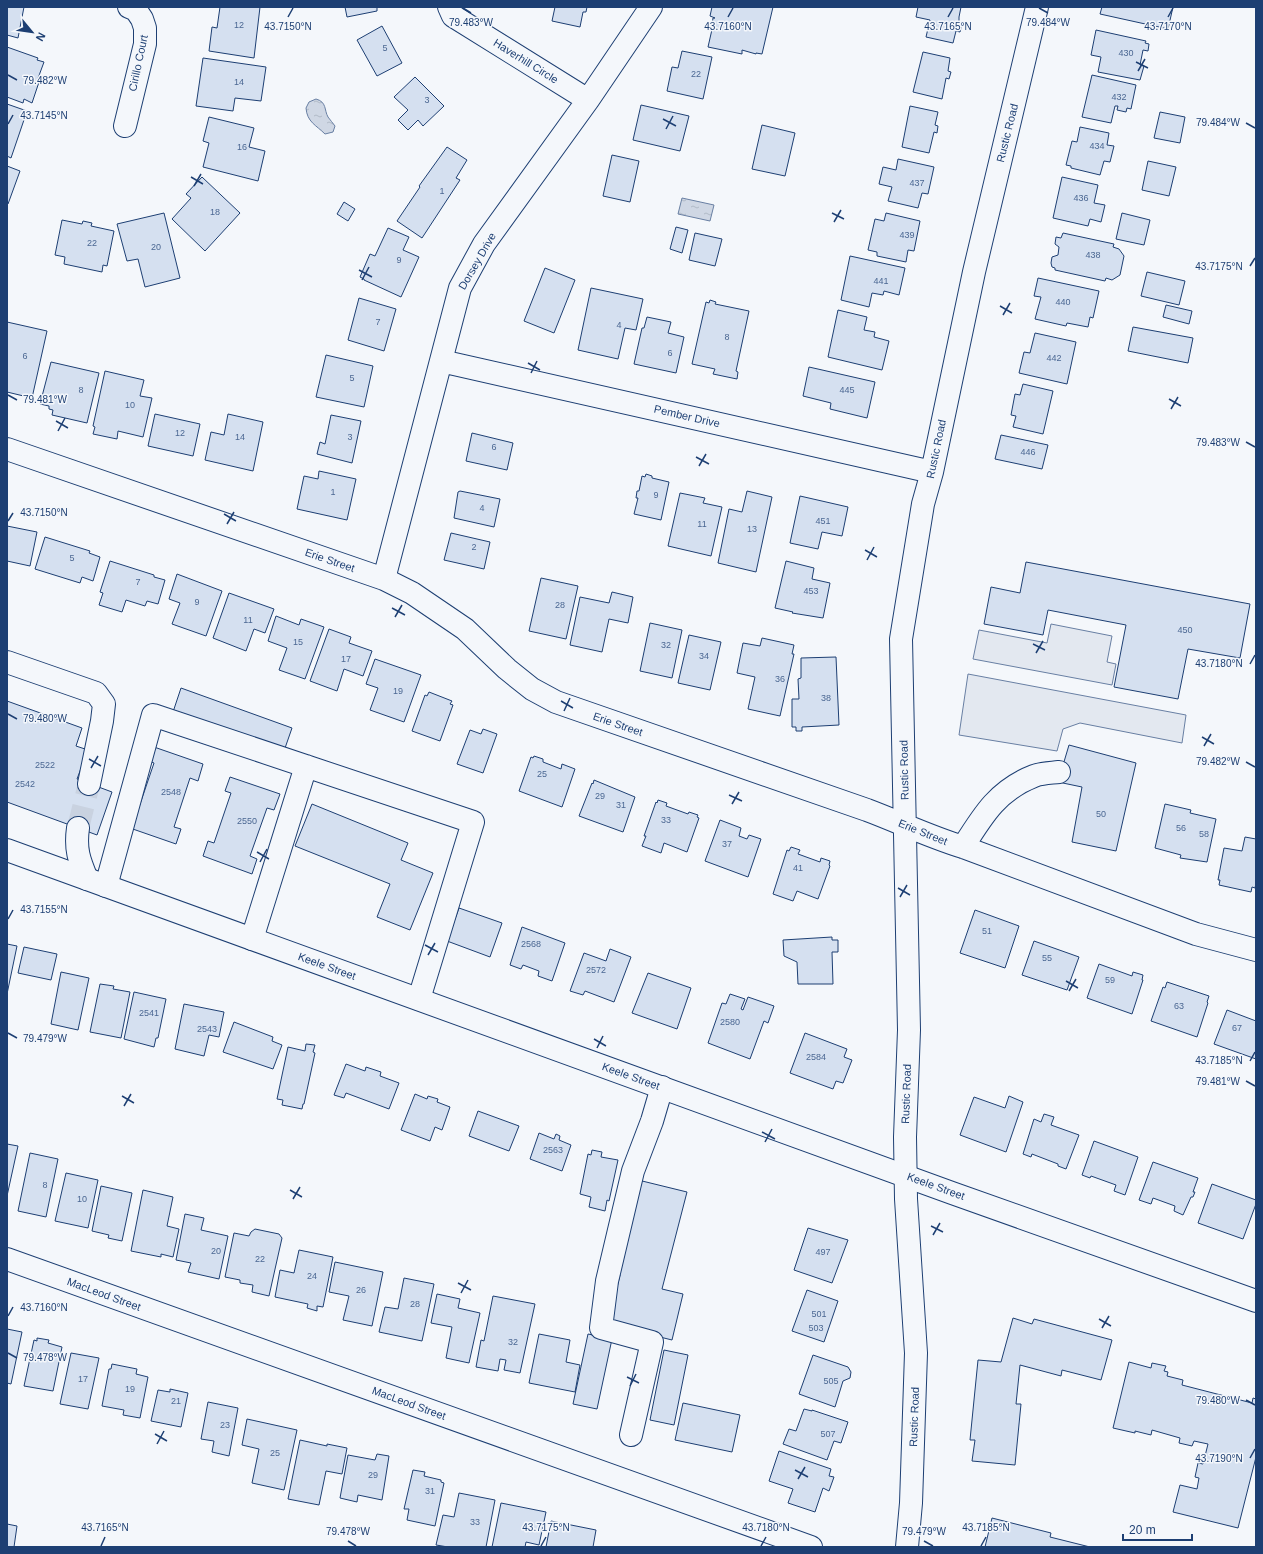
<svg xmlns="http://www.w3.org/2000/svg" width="1263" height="1554" viewBox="0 0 1263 1554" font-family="Helvetica,sans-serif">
  <defs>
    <pattern id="water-ripples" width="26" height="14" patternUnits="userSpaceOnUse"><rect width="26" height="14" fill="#cfd7e4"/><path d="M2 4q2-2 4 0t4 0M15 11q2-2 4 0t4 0" fill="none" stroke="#b1bac7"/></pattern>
  </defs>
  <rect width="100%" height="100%" fill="#f4f7fb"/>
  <path fill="#e3e8f0" stroke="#687fa3" d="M1051,624L1112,636L1107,662L1116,664L1112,685L973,659L979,630L1047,643Z
    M968,674L1186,715L1182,743L1080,723L1063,729L1057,751L959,735Z"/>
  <path fill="url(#water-ripples)" stroke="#687fa3" d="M316,99C327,102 324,110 328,117C330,120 333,123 335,126L333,132L325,134C316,125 307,122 306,108L309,102Z
    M682,198L714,205L710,221L678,214Z"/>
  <path fill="#d5e0f0" stroke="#1d3f73" d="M7,7H24L18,38L7,35Z
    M220,7H260L254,58L209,51L212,27L217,28Z
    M345,7H377V11L347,17Z
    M555,7H587L586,12H583L580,27L552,21Z
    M712,7H773L762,54L756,53V54L742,50V54L708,47L713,25H712L713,18H715L710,16Z
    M918,7H961L959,17V23L962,24L960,32L956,31L953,43L926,37L930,20L916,17Z
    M1102,7H1173L1168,29L1100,14Z
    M382,26L402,63L377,76L357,40Z
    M1096,30L1146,41L1145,43L1149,44L1148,51L1143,50L1140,65L1144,66L1140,80L1098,72L1101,57L1091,55Z
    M7,47L38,58L37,60L44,62L37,81L39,82L32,103L24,99L23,103L7,97Z
    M682,51L712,57L703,99L667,91L672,67L678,68Z
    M923,52L950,58L948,71L951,72L949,79L946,78L942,99L913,92Z
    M203,58L266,67L261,101L235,98L233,111L196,106Z
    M1092,75L1136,85L1131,109L1127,108L1126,112L1117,110L1118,106H1115L1111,123L1082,117Z
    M415,77L444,106L423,126L418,120L408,130L398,120L408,110L394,97Z
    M7,104L27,111L11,158L7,156Z
    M641,105L689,116L680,151L633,140Z
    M910,106L938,112L935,125L938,126L937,133L934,132L929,153L902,147Z
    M1160,112L1185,117L1180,143L1154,138Z
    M209,117L254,128L249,147L265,151L258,181L203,167L209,143L203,141Z
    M762,125L795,133L785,176L752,169Z
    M1080,127L1109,133L1107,145L1114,146L1110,162L1104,161L1100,175L1071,168V166L1066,165L1072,141L1077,142Z
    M447,147L467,160L456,178L460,180L422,238L397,221L420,187L419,186Z
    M612,155L639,161L630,202L603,196Z
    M898,159L934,167L928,194L922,193L918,208L888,201L892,187L879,184L883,167L896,170Z
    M1148,161L1176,167L1169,196L1142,190Z
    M7,166L20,171L8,204H7Z
    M202,177L240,213L205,251L172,219L191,198L186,194Z
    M1062,177L1098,185L1094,203L1105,205L1101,222L1090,219L1088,226L1053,218Z
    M344,202L355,209L348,221L337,214Z
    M164,213L180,278L145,287L138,259L127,261L117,224Z
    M886,213L920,221L914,251L908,250L906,262L877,256V252L868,250L875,219L884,221Z
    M1122,213L1150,220L1144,245L1116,239Z
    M62,220L82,224L83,221L92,223L91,226L114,231L107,266L103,265L102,272L64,264L65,257L55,255Z
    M676,227L688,230L682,253L670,249Z
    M388,228L409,237L403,250L419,257L401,297L364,280V279L360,277L370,254L375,256Z
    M695,233L722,239L715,266L689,260Z
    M1063,233L1114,244L1113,247L1119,249L1124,256L1120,275L1112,280L1106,278L1105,281L1055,270V268L1052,267L1051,263L1052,257L1058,255L1059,247L1055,244L1056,237L1061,238Z
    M850,256L905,268L899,295L884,291L883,295L872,293L869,307L841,300Z
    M545,268L575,280L554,333L524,321Z
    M1147,272L1185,281L1179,305L1141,296Z
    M1038,278L1099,291L1093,318L1090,317L1088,327L1067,323L1066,326L1035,319L1041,297L1034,296Z
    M591,288L643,299L636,330L625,328L618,359L578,350Z
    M359,298L396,309L384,351L348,340Z
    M710,300L716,302L715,304L749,311L736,371L738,372L737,379L713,374L715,369L692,364L706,302L709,303Z
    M1166,305L1192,311L1189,324L1163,317Z
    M838,310L867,317L864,330L875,332L874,337L889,341L882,370L828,357Z
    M647,317L671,322L668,333L684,337L676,373L634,364L642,328H644Z
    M7,322L47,331L32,398L7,392Z
    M1133,327L1193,338L1188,363L1128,351Z
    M1035,333L1076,342L1067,384L1019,373L1024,352L1030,353Z
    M326,355L373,366L364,407L316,397Z
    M51,362L99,373L87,423L52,415L53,410L49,409V406L40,404Z
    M809,367L875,382L867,418L830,409L831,403L803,396Z
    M105,371L144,380L140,396L152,398L143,437L118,431L117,439L93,434L95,427L93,426Z
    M1023,384L1053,391L1043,434L1013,427L1016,416L1011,415L1015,394L1020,395Z
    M155,414L200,424L193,456L148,446Z
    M228,414L263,422L253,471L205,460L211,432L224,435Z
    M331,415L361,421L352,463L317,454L320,442L325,444Z
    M472,433L513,443L507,470L466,461Z
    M1001,435L1048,445L1042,469L995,459Z
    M319,471L356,479L347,520L297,509L304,476L318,479Z
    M646,474L652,476V478L669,482L661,520L634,514L638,498H636L637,491H639L642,476L645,477Z
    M460,491L500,499L494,527L454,518L458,492Z
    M747,491L772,497L756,572L718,563L729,509L742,512Z
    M680,493L705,498L703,503L722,507L711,556L668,546Z
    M800,496L848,507L842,536L822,532L818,549L790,543Z
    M7,526L37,532L30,566L7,561Z
    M451,533L490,542L484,569L444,560Z
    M45,537L90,551L89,553L100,557L93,581L82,577L80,583L35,569Z
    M110,561L154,575V577L165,580L158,604L147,601L145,606L126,600L122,612L99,605L103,593L100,592Z
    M786,561L814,568L812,579L830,583L823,618L792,613L793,612L775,608Z
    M1026,562L1250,604L1240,658L1188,649L1178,699L1114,687L1126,625L1048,610L1043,635L984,624L991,587L1020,593Z
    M177,574L222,591L206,636L172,624L180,603L169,599Z
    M541,578L578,586L566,639L529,631Z
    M612,592L633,597L628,623L609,619L602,652L570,645L580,597L609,603Z
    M229,593L274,609L265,633L254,629L246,651L213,638Z
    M276,616L299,625L301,619L324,627L305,679L279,670L287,648L268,641Z
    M650,623L682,630L672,678L640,671Z
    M329,629L351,637L349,643L372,651L363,676L344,669L337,691L310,681Z
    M689,635L721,642L710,690L678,683Z
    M762,638L794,645L792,654H794L780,716L748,709L755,677L737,673L743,643L760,646Z
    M836,657L839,725L802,727V731H796V727H792V699H799L798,679L801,678V658Z
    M375,659L421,675L404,722L370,710L378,688L366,684Z
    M181,688L292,728L284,751L173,712Z
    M429,692L452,701L450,704L453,705L440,741L412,731L425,695L427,696Z
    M7,701L82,728L76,746L88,750L77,779L112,792L97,835L7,802Z
    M483,729L497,734L483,773L457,764L470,730L481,734Z
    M1069,745L1136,763L1116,851L1072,842L1082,787L1058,782Z
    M154,747L203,764L198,781L190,778L174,827L181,829L176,844L127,827L137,813L154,763L149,761Z
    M534,756L543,759V762L561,769L562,764L575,769L562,807L519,791L531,757L533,758Z
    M230,777L280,794L274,810L267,808L250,856L257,859L252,874L203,856L208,841L214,843L231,793L225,791Z
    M594,780L635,797L623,832L579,816L592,783L593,784Z
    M658,800L667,803L666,806L688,814L689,812L698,815L697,817L699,818L687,852L664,843L661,853L642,846L646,836H644L656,802L657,803Z
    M312,804L408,843L401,860L433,873L410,930L377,917L390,884L295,846Z
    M1165,804L1191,810L1190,813L1216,819L1207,862L1180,858L1181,855L1155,848Z
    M720,820L741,828L739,836L747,839L749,835L761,839L748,877L705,861Z
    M1245,837L1256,839V883L1255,888L1252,887L1251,892L1219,885L1220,880H1218L1224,848L1242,851Z
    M791,847L800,850L798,854L820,862L821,858L830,861L829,865L830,866L818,899L797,891L793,901L773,894L787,850L789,851Z
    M459,908L502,923L490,957L447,941Z
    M975,910L1019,926L1005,968L960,953Z
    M522,927L565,943L552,981L538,976L539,971L523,965L521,969L510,965Z
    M832,937V940H838V952H832L833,984H798L797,962L784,956L783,940Z
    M1034,941L1079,957L1067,990L1022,975Z
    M7,944L17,946L7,994Z
    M24,947L57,954L51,980L18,973Z
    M610,949L631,957L614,1002L585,991L583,995L570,991L584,953L606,961Z
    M1099,964L1132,976L1133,972L1143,975L1142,980H1143L1132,1014L1087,998Z
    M61,972L89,978L78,1030L51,1024Z
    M648,973L691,988L677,1029L632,1013Z
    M1167,982L1209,996L1207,1002L1208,1003L1197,1037L1151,1021L1163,987L1165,988Z
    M100,984L114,986L113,989L130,992L121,1038L90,1032Z
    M134,992L166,999L158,1038H156L154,1047L124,1039Z
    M730,994L745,999L741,1009L743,1010L748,997L774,1006L768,1023L764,1021L750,1059L708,1043L722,1003L726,1004Z
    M184,1004L224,1012L219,1037L209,1035L204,1056L175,1049Z
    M1227,1010L1256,1021V1059L1214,1044Z
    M234,1022L273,1037L272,1041L282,1045L273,1069L223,1052Z
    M805,1033L847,1049L844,1057L852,1060L843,1083L836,1081L833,1089L790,1073Z
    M306,1044L315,1045L313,1052L315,1053L304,1104H303L302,1109L282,1105L283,1100L277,1099L288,1047L305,1051Z
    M346,1064L365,1071L366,1067L381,1072L380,1076L399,1083L389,1109L346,1093L344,1098L334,1095Z
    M415,1094L427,1099L428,1096L438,1099L437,1102L450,1107L442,1130L435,1127L430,1141L401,1130Z
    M1009,1096L1023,1102L1006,1152L960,1135L974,1097L1005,1108Z
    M478,1111L519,1126L509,1151L469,1136Z
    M1044,1114L1054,1117L1051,1125L1079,1135L1066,1169L1058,1166V1164L1032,1154L1031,1157L1023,1154L1034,1119L1041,1122Z
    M539,1133L554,1139L556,1134L560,1136L559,1140L571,1145L562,1171L530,1159Z
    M1094,1141L1138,1157L1125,1195L1114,1191L1116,1185L1091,1176L1090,1178L1082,1175Z
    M7,1144L18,1146L7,1196Z
    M592,1150L602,1152L601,1157L618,1160L609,1201L607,1200L605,1211L589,1207L591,1197L580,1194L588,1154L591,1155Z
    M30,1153L58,1159L46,1217L18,1211Z
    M1153,1162L1198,1178L1193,1192H1195L1193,1197H1191L1183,1215L1174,1211L1175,1206L1153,1198L1151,1204L1139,1200Z
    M66,1173L98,1180L88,1228L55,1221Z
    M634,1179L687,1192L662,1289L683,1294L672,1340L608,1324L620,1275L611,1273Z
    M1212,1184L1256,1200V1204L1243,1239L1198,1223Z
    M101,1186L132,1193L122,1241L108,1238L109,1235L92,1231Z
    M143,1190L173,1197L167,1226L179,1229L173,1257L161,1254V1257L131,1251Z
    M185,1214L204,1218L201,1230L228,1236L219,1279L188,1272L191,1263L176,1260Z
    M808,1228L848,1240L832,1283L794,1270Z
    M255,1229L279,1234L282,1238L269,1296L252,1292L253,1285L240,1283V1280L225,1277L234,1233L249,1236L251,1232Z
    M299,1250L333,1257L323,1307L317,1306V1311L307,1308L308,1304L275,1297L280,1270L294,1273Z
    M335,1262L383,1272L372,1326L343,1320L349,1296L329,1292Z
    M404,1278L434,1284L422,1341L379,1332L385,1307L398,1309Z
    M807,1290L838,1301L824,1342L792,1331Z
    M437,1294L460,1299L458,1308L480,1313L469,1363L446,1358L452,1327L431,1323Z
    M493,1296L535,1304L520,1373L504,1370L506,1360L500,1359L498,1371L476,1367L481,1340L484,1341Z
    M1013,1318L1032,1324L1034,1319L1112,1340L1101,1380L1062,1370L1061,1376L1020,1365L1016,1404H1021L1015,1465L972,1461L975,1440H970L978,1360L1001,1362Z
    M7,1329L22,1332L11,1384L7,1383Z
    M539,1334L570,1340L566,1362L580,1365L575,1392L529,1383Z
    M588,1334L612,1339L597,1409L573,1404Z
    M37,1338L49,1340L48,1343L62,1347L53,1391L24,1386L34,1340L37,1341Z
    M664,1350L688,1355L674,1425L650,1420Z
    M71,1353L99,1358L88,1409L60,1404Z
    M813,1355L848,1367L851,1372L850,1378L843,1381L835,1407L799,1394Z
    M1129,1362L1151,1368L1152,1363L1166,1366L1164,1371L1168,1372L1167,1376L1183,1380L1182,1385L1252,1403L1253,1398L1256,1399V1457L1238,1528L1173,1512L1180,1485L1197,1489L1199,1478L1195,1477L1198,1463L1203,1464L1208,1444L1194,1441L1192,1446L1179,1443L1180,1438L1152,1430L1151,1435L1135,1431V1433L1113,1428Z
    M112,1364L137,1369L136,1374L148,1377L140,1418L123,1415L124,1410L102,1406L109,1369H111Z
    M170,1389L188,1393L181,1427L151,1421L158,1390L170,1392Z
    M208,1402L238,1408L229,1456L212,1452L214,1441L201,1439Z
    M683,1403L740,1415L732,1452L675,1440Z
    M804,1409L812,1411V1410L848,1422L841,1443L834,1441L827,1460L783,1444L789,1429L796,1431Z
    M247,1419L297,1430L284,1490L252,1483L259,1449L242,1445Z
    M300,1440L327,1446V1444L347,1448L342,1474L326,1471L319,1505L288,1499Z
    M779,1451L831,1469L829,1476L834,1477L829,1491L823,1488L815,1512L788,1503L793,1489L769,1481Z
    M377,1454L389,1456L382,1500L358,1495L357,1502L340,1498L348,1455L375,1460Z
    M413,1470L425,1472L424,1476L441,1480V1482L444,1483L435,1526L407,1520L409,1509H404Z
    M459,1493L495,1500L486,1547H448L436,1545L443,1515L454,1517Z
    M501,1503L546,1512L539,1545L526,1542L525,1547H492Z
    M992,1518L1051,1533L1050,1537L1090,1547H985Z
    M551,1521L596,1530L593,1547H546Z
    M7,1524L17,1526L14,1547H7Z"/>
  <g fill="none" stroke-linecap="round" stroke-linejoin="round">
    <path stroke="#c9d2e0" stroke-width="22" stroke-dasharray="22 11" stroke-linecap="butt" d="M78,828L89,784"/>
    <defs>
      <path id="minor" d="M449,7L453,16L588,100
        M125,126L145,44V28L142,19L136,10L129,7
        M441,361L932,472
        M7,449L384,579L412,593L465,629L507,669L532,689L556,702L867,810C899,822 930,837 963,847L1196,934L1256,950
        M384,579L460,288L484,244L588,100L651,7
        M7,662L96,693L104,704L102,721L89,784
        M78,828C75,849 79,860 87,879
        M963,847C983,815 998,790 1034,776C1042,773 1051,773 1059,772
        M106,886L153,715L473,822L419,999
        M252,939L306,766
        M7,1259L811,1547
        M631,1435L652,1342L601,1328L607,1281L633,1171L652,1121L662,1087
        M907,1547L911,1503L916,1353L906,1199L905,1137L909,1030L901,639L923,504L932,472L974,272L1037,7"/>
      <path id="major" d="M7,850L952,1193L1256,1301"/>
    </defs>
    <use href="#minor" stroke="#1d3f73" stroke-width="24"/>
    <use href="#major" stroke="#1d3f73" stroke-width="24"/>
    <use href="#minor" stroke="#f4f7fb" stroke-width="22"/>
    <use href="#major" stroke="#f4f7fb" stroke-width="22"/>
  </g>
  <path fill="none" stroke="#1d3f73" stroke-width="1.5" d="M463,8L471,13M1039,8L1048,13M288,17L293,8M728,17L733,8M948,17L953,8M1168,17L1173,8M1136,62L1148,68M1138,71L1145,59M8,75L17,80M663,119L676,126M1246,123L1255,128M8,124L13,115M666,129L673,116M191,177L203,184M194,186L201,174M832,213L844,219M834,222L841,210M1250,266L1255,258M359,270L372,277M362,280L369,267M1000,306L1012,313M1003,315L1010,303M528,363L540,370M531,373L537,361M8,395L17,400M1169,399L1181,406M1171,409L1178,397M56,421L68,428M58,431L65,418M1246,442L1255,447M696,457L709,464M699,466L706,454M224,514L236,521M8,521L13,513M227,524L234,512M865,550L877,557M867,560L874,547M392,608L405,615M395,617L402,605M1033,644L1045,650M1036,653L1043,641M1250,664L1255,655M561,701L573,708M564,711L570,698M8,714L17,719M1202,737L1214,744M1204,746L1211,734M89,759L101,766M1246,762L1255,767M91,768L98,756M729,795L742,801M732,804L739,792M257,852L269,859M260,862L267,849M898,888L910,895M900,897L907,885M8,919L13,910M425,945L438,952M428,955L435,943M1066,981L1078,988M1069,991L1076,979M8,1033L17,1038M594,1039L606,1046M597,1048L603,1036M1250,1061L1255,1052M1246,1081L1255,1086M122,1096L134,1103M124,1106L131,1094M762,1132L775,1139M765,1142L772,1129M290,1190L302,1197M293,1199L300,1187M931,1226L943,1232M933,1235L940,1223M458,1283L471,1290M461,1293L468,1280M8,1316L13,1307M1099,1319L1111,1326M1102,1328L1109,1316M8,1353L17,1358M627,1377L639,1383M630,1386L636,1374M1246,1400L1255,1405M155,1434L167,1441M157,1444L164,1431M1250,1458L1255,1449M795,1470L808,1477M798,1479L805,1467M348,1541L356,1546M924,1541L933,1546M101,1546L105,1537M541,1546L546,1537M761,1546L766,1537M981,1546L986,1537"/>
  <g text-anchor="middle" stroke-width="3" stroke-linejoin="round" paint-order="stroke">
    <g font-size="9" fill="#4b6792">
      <text x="239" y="28">12</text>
      <text x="385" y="51">5</text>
      <text x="1126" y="56">430</text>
      <text x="696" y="77">22</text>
      <text x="239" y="85">14</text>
      <text x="1119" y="100">432</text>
      <text x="427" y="103">3</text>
      <text x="1097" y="149">434</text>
      <text x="242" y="150">16</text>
      <text x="917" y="186">437</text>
      <text x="442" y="194">1</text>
      <text x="1081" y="201">436</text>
      <text x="215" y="215">18</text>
      <text x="907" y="238">439</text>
      <text x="92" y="246">22</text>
      <text x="156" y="250">20</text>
      <text x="1093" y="258">438</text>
      <text x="399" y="263">9</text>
      <text x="881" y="284">441</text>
      <text x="1063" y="305">440</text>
      <text x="378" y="325">7</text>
      <text x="619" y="328">4</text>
      <text x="727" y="340">8</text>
      <text x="670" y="356">6</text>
      <text x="25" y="359">6</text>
      <text x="1054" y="361">442</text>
      <text x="352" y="381">5</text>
      <text x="81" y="393">8</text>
      <text x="847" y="393">445</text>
      <text x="130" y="408">10</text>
      <text x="180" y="436">12</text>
      <text x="240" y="440">14</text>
      <text x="350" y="440">3</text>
      <text x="494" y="450">6</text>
      <text x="1028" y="455">446</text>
      <text x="333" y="495">1</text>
      <text x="656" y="498">9</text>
      <text x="482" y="511">4</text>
      <text x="823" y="524">451</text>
      <text x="702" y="527">11</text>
      <text x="752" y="532">13</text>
      <text x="474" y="550">2</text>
      <text x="72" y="561">5</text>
      <text x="138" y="585">7</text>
      <text x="811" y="594">453</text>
      <text x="197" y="605">9</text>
      <text x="560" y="608">28</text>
      <text x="248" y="623">11</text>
      <text x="1185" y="633">450</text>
      <text x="298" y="645">15</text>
      <text x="666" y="648">32</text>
      <text x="704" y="659">34</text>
      <text x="346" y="662">17</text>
      <text x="780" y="682">36</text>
      <text x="398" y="694">19</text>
      <text x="826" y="701">38</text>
      <text x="45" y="768">2522</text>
      <text x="542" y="777">25</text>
      <text x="25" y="787">2542</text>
      <text x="171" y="795">2548</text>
      <text x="600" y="799">29</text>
      <text x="621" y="808">31</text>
      <text x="1101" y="817">50</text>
      <text x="666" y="823">33</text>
      <text x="247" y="824">2550</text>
      <text x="1181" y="831">56</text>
      <text x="1204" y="837">58</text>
      <text x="727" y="847">37</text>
      <text x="798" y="871">41</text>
      <text x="987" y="934">51</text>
      <text x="531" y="947">2568</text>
      <text x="1047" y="961">55</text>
      <text x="596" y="973">2572</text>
      <text x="1110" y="983">59</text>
      <text x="1179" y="1009">63</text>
      <text x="149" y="1016">2541</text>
      <text x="730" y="1025">2580</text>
      <text x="1237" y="1031">67</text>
      <text x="207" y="1032">2543</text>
      <text x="816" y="1060">2584</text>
      <text x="553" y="1153">2563</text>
      <text x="45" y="1188">8</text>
      <text x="82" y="1202">10</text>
      <text x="216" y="1254">20</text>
      <text x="823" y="1255">497</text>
      <text x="260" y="1262">22</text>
      <text x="312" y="1279">24</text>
      <text x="361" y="1293">26</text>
      <text x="415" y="1307">28</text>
      <text x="819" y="1317">501</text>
      <text x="816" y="1331">503</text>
      <text x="513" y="1345">32</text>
      <text x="83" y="1382">17</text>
      <text x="831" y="1384">505</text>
      <text x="130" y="1392">19</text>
      <text x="176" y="1404">21</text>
      <text x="225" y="1428">23</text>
      <text x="828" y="1437">507</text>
      <text x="275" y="1456">25</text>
      <text x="373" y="1478">29</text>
      <text x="430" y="1494">31</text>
      <text x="475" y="1525">33</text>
    </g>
    <g font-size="11" fill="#1d3f73" stroke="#f4f7fb">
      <text transform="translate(526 61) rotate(32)" y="4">Haverhill Circle</text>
      <text transform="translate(138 63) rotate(-78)" y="4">Cirillo Court</text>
      <text transform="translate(1007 133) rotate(-76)" y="4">Rustic Road</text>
      <text transform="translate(477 261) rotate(-60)" y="4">Dorsey Drive</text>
      <text transform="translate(687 416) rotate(13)" y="4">Pember Drive</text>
      <text transform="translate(936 449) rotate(-78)" y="4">Rustic Road</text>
      <text transform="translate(330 560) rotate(19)" y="4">Erie Street</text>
      <text transform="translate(618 724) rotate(19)" y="4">Erie Street</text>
      <text transform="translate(904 770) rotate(-91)" y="4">Rustic Road</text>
      <text transform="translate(923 832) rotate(22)" y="4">Erie Street</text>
      <text transform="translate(327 966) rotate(20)" y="4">Keele Street</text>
      <text transform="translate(631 1076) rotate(20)" y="4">Keele Street</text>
      <text transform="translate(906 1094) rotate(-88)" y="4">Rustic Road</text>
      <text transform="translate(936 1186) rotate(20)" y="4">Keele Street</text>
      <text transform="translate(104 1294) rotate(20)" y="4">MacLeod Street</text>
      <text transform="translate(409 1403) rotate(20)" y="4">MacLeod Street</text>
      <text transform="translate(914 1417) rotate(-88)" y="4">Rustic Road</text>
    </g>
  </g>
  <g font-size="10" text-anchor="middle" fill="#1d3f73" stroke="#f4f7fb" stroke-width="3" stroke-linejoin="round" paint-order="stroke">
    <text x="471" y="26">79.483°W</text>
    <text x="1048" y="26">79.484°W</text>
    <text x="288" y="30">43.7150°N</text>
    <text x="728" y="30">43.7160°N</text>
    <text x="948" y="30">43.7165°N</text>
    <text x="1168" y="30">43.7170°N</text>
    <text x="45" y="84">79.482°W</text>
    <text x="44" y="119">43.7145°N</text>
    <text x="1218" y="126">79.484°W</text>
    <text x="1219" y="270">43.7175°N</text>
    <text x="45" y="403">79.481°W</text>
    <text x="1218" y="446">79.483°W</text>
    <text x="44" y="516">43.7150°N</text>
    <text x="1219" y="667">43.7180°N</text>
    <text x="45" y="722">79.480°W</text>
    <text x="1218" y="765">79.482°W</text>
    <text x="44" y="913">43.7155°N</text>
    <text x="45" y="1042">79.479°W</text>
    <text x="1219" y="1064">43.7185°N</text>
    <text x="1218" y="1085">79.481°W</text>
    <text x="44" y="1311">43.7160°N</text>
    <text x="45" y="1361">79.478°W</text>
    <text x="1218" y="1404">79.480°W</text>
    <text x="1219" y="1462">43.7190°N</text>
    <text x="105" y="1531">43.7165°N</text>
    <text x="546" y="1531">43.7175°N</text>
    <text x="766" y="1531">43.7180°N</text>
    <text x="986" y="1531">43.7185°N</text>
    <text x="348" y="1535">79.478°W</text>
    <text x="924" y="1535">79.479°W</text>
  </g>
  <rect width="1263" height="1554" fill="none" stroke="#1d3f73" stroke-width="16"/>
  <g transform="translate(32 32) rotate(119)" stroke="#f4f7fb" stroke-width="3" paint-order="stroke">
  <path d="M0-3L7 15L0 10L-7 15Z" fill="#1d3f73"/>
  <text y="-6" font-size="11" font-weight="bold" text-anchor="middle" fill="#1d3f73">N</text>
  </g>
  <path d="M1123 1534v6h69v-6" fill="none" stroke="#1d3f73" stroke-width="2"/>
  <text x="1129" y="1534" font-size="12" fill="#1d3f73" stroke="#f4f7fb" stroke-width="3" paint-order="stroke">20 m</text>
</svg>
